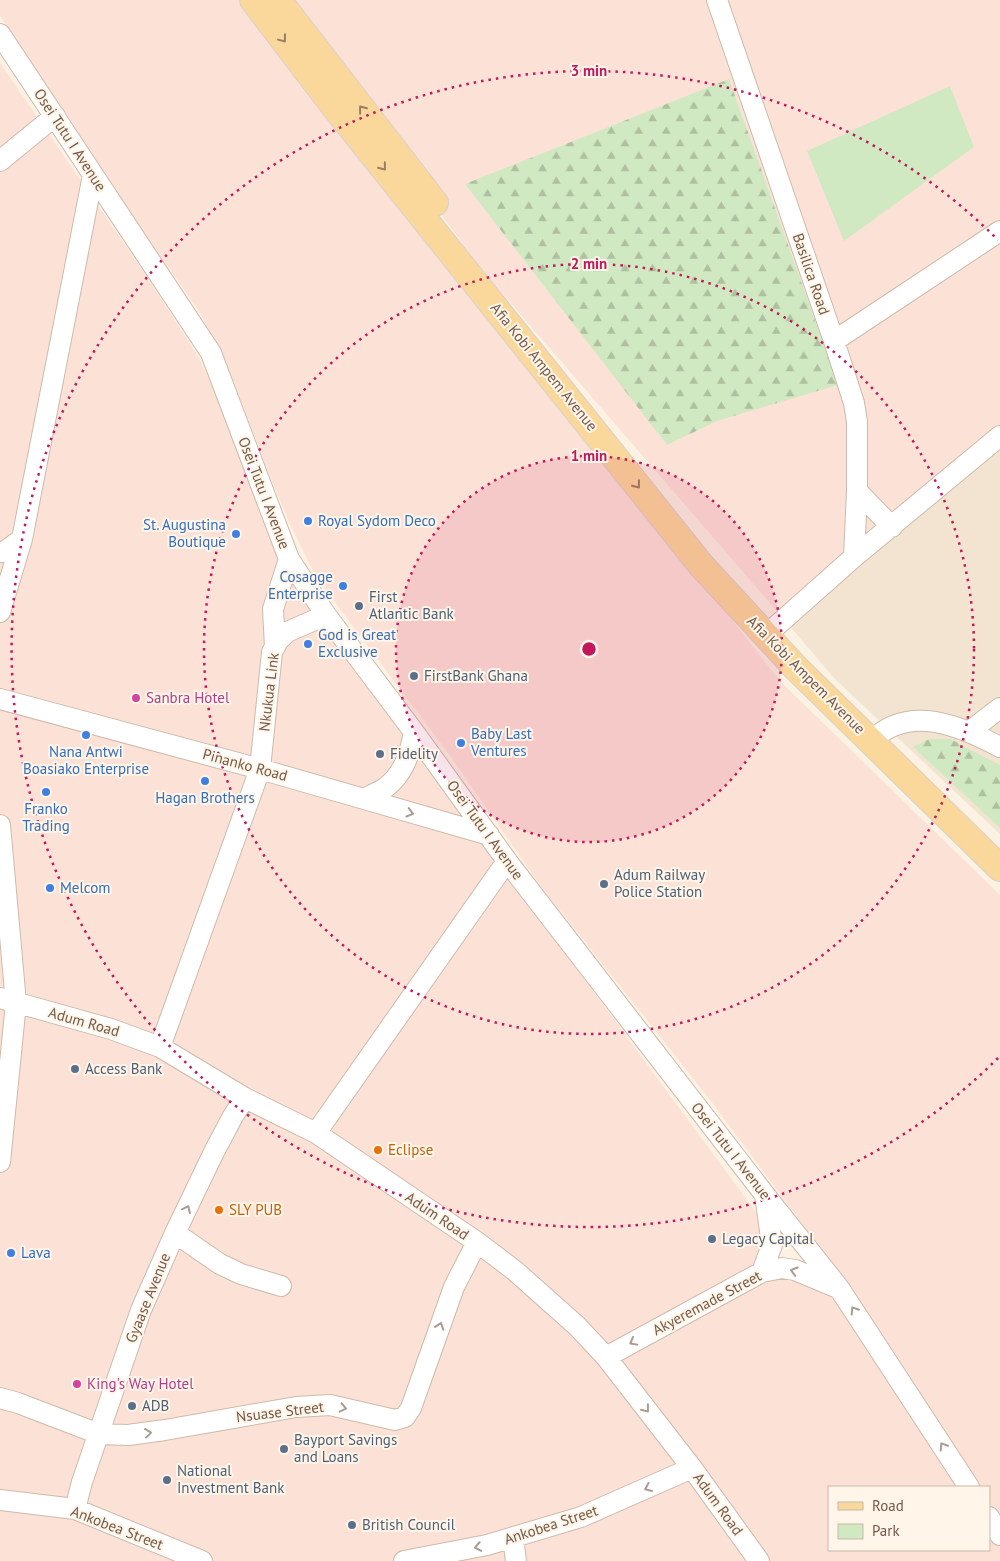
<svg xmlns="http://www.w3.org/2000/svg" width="1000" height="1561" viewBox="0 0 1000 1561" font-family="'PT Sans',sans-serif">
  <defs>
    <pattern id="forest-firs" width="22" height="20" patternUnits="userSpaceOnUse" patternTransform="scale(1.25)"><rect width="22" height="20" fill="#d1e9c2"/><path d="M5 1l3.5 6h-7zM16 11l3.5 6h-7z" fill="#aec0a0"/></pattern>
  </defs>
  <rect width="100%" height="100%" fill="#fcf2e3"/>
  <path fill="#f3e4d1" d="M1000,446V834L835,679L788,624Z"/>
  <path fill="#fce2d6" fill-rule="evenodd" d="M0,0H240L294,71L654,520L780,681L1000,895V1561H0V63L148,278L199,358L227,417L260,514L308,604L761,1219L758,1260L802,1280L811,1289L837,1270L707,1096L543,889L448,753L316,577L290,524L271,479L231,374L199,311L112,187L0,16ZM829,1487H989V1550H829Z
    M283,0H1000V446L788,624L482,270Z"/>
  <path fill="#d1e9c2" d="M950,86L974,147L844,241L807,151Z"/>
  <path fill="url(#forest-firs)" d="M729,79L838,385L717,421L667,445L465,184Z
    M929,739H951L969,749L1000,765V828L913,747Z"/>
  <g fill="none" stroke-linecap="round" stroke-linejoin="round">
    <defs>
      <path id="minor" d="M717,0L834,341L854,403L857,422V491L854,557
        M0,34L211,353L289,559L326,615L414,732L507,861L765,1195L839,1288L969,1487
        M0,161L55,116
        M834,341L1000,231
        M857,491L892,527
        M0,552H4L22,539
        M0,612L22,539L93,175
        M765,636L854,557L1000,436
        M275,647L273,609L289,559
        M0,699L260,769L489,835
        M970,731L1000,708
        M871,741C910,703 959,726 1000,747
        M364,799C371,795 379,792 385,788C404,774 410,753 414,732
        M0,825L16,1003L0,1162
        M0,998L111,1029L160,1047L245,1098L316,1133L477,1242L514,1270L577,1326L606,1357L692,1468L759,1561
        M160,1047L260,769L272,652L278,641L287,632L326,615
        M316,1133L507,861
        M175,1233L220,1264L241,1274L281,1286
        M762,1272L772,1245L765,1195
        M606,1357L762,1272L782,1268L795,1270L838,1288
        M0,1398L18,1403L99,1434L128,1435L165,1430L296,1407L330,1405L395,1420L405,1417L411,1408L454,1287L477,1242
        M0,1500L75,1509L202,1561
        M75,1509L82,1482L141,1310L175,1233L214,1152L233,1116L245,1098
        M989,1517L1000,1535
        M513,1538L516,1561
        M404,1561L487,1545L581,1517L692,1468"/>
      <path id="major" d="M253,0L337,110L701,565L795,667L1000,868
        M278,0L435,203"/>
    </defs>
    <use href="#minor" stroke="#cdbaaa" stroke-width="22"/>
    <use href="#major" stroke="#d8d1cc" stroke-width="28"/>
    <use href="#minor" stroke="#fff" stroke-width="20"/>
    <use href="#major" stroke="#fad89c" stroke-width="26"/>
  </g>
  <defs><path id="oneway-chevron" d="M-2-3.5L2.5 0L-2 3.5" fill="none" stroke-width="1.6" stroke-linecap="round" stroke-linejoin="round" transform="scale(1.25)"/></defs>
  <g stroke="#9c7f62">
    <use href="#oneway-chevron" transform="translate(283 39) rotate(53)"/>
    <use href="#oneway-chevron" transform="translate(362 109) rotate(-128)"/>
    <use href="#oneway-chevron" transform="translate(383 167) rotate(51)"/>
    <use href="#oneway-chevron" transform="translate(637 485) rotate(52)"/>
  </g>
  <g stroke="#ab9b92">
    <use href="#oneway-chevron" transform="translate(410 813) rotate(16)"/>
    <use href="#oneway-chevron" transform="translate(187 1209) rotate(-64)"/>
    <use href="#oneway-chevron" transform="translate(794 1271) rotate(-164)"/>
    <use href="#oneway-chevron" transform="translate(854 1310) rotate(-123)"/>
    <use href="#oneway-chevron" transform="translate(440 1326) rotate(-71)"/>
    <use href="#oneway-chevron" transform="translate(633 1342) rotate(151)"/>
    <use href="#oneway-chevron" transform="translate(343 1408) rotate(13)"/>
    <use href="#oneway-chevron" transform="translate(646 1409) rotate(52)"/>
    <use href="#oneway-chevron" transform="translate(148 1433) rotate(-7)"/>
    <use href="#oneway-chevron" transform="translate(943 1446) rotate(-123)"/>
    <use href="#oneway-chevron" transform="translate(648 1488) rotate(156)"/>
    <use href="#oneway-chevron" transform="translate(478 1547) rotate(169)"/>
  </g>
  <circle cx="589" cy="649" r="193" fill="#c2185b" fill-opacity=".12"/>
  <g fill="none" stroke="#c2185b" stroke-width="2.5" stroke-dasharray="2.5 5">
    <circle cx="589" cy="649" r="193"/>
    <circle cx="589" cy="649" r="385"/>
    <path d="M998 1058A578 578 0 1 1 998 240"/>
  </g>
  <g fill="#3f7fe0" stroke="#fff6e9" stroke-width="2">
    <circle cx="308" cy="521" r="5"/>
    <circle cx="236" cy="534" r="5"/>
    <circle cx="343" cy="586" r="5"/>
    <circle cx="308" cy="644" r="5"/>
    <circle cx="86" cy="735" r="5"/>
    <circle cx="461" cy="743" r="5"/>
    <circle cx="205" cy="781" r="5"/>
    <circle cx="46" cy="792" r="5"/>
    <circle cx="50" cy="888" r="5"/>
    <circle cx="11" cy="1253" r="5"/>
  </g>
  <g fill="#5c6f8a" stroke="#fff6e9" stroke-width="2">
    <circle cx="359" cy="606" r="5"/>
    <circle cx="414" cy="676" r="5"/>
    <circle cx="380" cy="754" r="5"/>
    <circle cx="604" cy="884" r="5"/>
    <circle cx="75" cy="1069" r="5"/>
    <circle cx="712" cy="1239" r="5"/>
    <circle cx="132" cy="1406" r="5"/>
    <circle cx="284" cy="1449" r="5"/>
    <circle cx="167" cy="1480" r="5"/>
    <circle cx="352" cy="1525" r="5"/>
  </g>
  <g fill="#d1479c" stroke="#fff6e9" stroke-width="2">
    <circle cx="136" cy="698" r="5"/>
    <circle cx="77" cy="1384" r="5"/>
  </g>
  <g fill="#e8710a" stroke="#fff6e9" stroke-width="2">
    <circle cx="378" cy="1150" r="5"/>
    <circle cx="219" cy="1210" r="5"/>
  </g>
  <g text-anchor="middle" stroke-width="4" stroke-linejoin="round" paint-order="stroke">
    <g font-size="15" fill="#735949" stroke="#fff6e9">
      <text transform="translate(70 140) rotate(57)" y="5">Osei Tutu I Avenue</text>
      <text transform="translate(811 274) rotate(71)" y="5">Basilica Road</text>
      <text transform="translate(544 367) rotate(51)" y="5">Afia Kobi Ampem Avenue</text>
      <text transform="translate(264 493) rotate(69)" y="5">Osei Tutu I Avenue</text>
      <text transform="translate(806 675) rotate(45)" y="5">Afia Kobi Ampem Avenue</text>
      <text transform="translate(269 692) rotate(-83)" y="5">Nkukua Link</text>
      <text transform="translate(245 765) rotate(15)" y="5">Pinanko Road</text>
      <text transform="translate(485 830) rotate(54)" y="5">Osei Tutu I Avenue</text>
      <text transform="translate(84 1022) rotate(16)" y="5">Adum Road</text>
      <text transform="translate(731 1151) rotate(52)" y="5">Osei Tutu I Avenue</text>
      <text transform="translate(437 1216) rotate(34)" y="5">Adum Road</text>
      <text transform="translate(148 1298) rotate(-68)" y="5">Gyaase Avenue</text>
      <text transform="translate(707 1303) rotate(-28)" y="5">Akyeremade Street</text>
      <text transform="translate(280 1412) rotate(-7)" y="5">Nsuase Street</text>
      <text transform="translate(718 1504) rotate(54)" y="5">Adum Road</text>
      <text transform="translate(551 1525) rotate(-18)" y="5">Ankobea Street</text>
      <text transform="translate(117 1528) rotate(21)" y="5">Ankobea Street</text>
    </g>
    <g font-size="15" fill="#366cbe" stroke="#fff6e9" text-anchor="start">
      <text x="318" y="526">Royal Sydom Deco</text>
      <text x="226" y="530" text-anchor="end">St. Augustina<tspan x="226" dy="17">Boutique</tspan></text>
      <text x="333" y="582" text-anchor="end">Cosagge<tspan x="333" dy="17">Enterprise</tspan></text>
      <text x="318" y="640">God is Great<tspan x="318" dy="17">Exclusive</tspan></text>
      <text x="471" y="739">Baby Last<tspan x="471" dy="17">Ventures</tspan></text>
      <text x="86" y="757" text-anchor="middle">Nana Antwi<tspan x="86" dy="17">Boasiako Enterprise</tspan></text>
      <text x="205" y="803" text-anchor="middle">Hagan Brothers</text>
      <text x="46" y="814" text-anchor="middle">Franko<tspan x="46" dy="17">Trading</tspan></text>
      <text x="60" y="893">Melcom</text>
      <text x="21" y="1258">Lava</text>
    </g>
    <g font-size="15" fill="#4e5e75" stroke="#fff6e9" text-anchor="start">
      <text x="369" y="602">First<tspan x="369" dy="17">Atlantic Bank</tspan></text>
      <text x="424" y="681">FirstBank Ghana</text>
      <text x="390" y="759">Fidelity</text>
      <text x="614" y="880">Adum Railway<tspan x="614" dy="17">Police Station</tspan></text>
      <text x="85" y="1074">Access Bank</text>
      <text x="722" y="1244">Legacy Capital</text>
      <text x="142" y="1411">ADB</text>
      <text x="294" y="1445">Bayport Savings<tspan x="294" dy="17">and Loans</tspan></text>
      <text x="177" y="1476">National<tspan x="177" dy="17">Investment Bank</tspan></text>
      <text x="362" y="1530">British Council</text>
    </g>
    <g font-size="15" fill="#b23c85" stroke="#fff6e9" text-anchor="start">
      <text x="146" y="703">Sanbra Hotel</text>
      <text x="87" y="1389">King's Way Hotel</text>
    </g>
    <g font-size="15" fill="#c56008" stroke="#fff6e9" text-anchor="start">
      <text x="388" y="1155">Eclipse</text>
      <text x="229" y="1215">SLY PUB</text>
    </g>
  </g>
  <circle cx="589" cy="649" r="8" fill="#c2185b" stroke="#fff6e9" stroke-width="2.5"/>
  <g font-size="15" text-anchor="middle" font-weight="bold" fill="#c2185b" stroke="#fff6e9" stroke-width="4" stroke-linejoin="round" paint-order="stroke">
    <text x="589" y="76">3 min</text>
    <text x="589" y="269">2 min</text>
    <text x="589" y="461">1 min</text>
  </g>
  <rect x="828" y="1486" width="162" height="65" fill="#fff6e9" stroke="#c7b7a9"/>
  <rect x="838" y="1502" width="25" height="8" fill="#fad89c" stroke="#c7b7a9"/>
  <text x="872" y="1511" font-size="15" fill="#735949">Road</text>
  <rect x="838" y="1524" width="25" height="15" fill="#d1e9c2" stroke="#c7b7a9"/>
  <text x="872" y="1536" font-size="15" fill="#735949">Park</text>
</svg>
